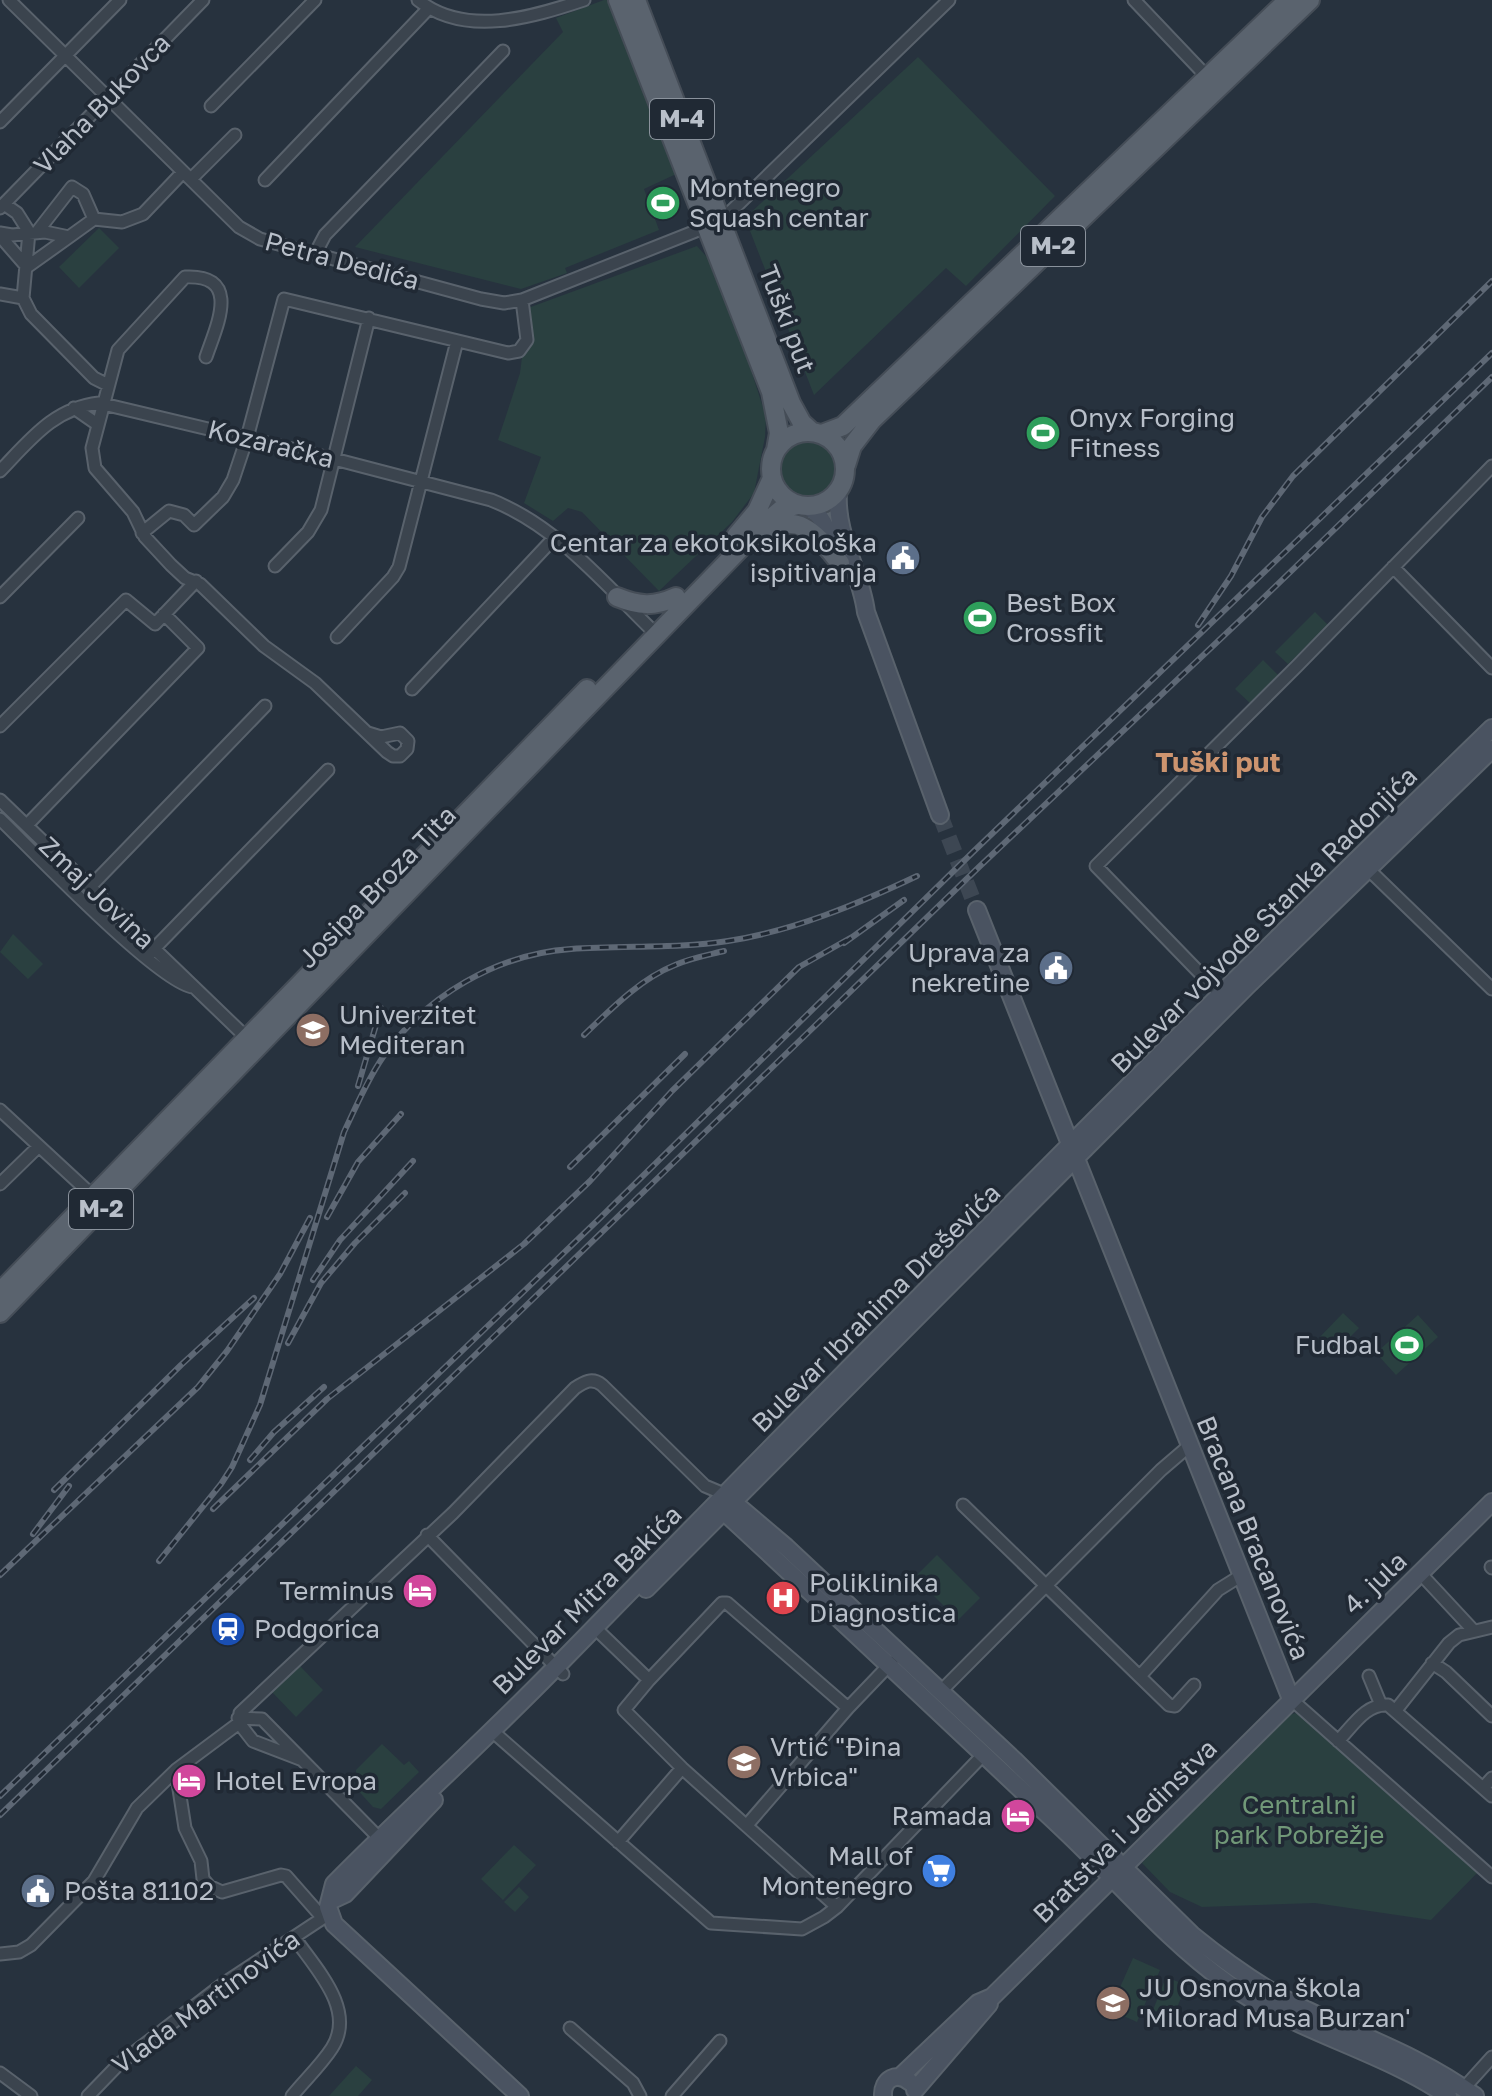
<svg xmlns="http://www.w3.org/2000/svg" width="1492" height="2096" viewBox="0 0 1492 2096" font-family="'Golos Text',sans-serif">
  <rect width="100%" height="100%" fill="#27323e"/>
  <path fill="#2a4040" d="M604,0H617L687,169L644,189L659,230L565,268L567,273L521,289L355,247L563,32L556,18Z
    M918,57L1055,196L966,286L946,268L814,395L745,218Z
    M99,228L119,248L79,288L59,267Z
    M697,246L713,264L738,329L766,417L765,437L754,493L732,522L659,591L582,512L568,508L553,521L524,503L541,457L498,440L520,373L528,308Z
    M779 469a30 30 0 1 1 60 0a30 30 0 1 1-60 0Z
    M1315,612L1328,625L1288,664L1275,652Z
    M1263,660L1279,676L1252,705L1235,689Z
    M13,934L43,964L28,979L0,952Z
    M1343,1313L1359,1328L1330,1357L1315,1342Z
    M1418,1315L1438,1337L1396,1375L1376,1353Z
    M937,1555L980,1598L958,1620L915,1577Z
    M299,1665L323,1690L296,1717L272,1692Z
    M1296,1713L1307,1717L1479,1871L1431,1920L1315,1903L1202,1907L1170,1892L1142,1863L1286,1716Z
    M382,1744L404,1765L409,1761L419,1772L381,1809L373,1807L355,1787L356,1770Z
    M514,1845L536,1865L503,1900L481,1879Z
    M519,1887L529,1897L515,1912L504,1902Z
    M1133,1958L1160,1970L1137,2022L1110,2010Z
    M1166,1977L1186,1985L1173,2018L1153,2010Z
    M356,2066L372,2080L358,2096H329Z"/>
  <g fill="none" stroke-linecap="round" stroke-linejoin="round">
    <path stroke="#3d4753" stroke-width="16" stroke-dasharray="16 8" stroke-linecap="butt" d="M940,815L977,910"/>
    <defs>
      <path id="street" d="M9,0L239,227L260,239L481,299L504,303L522,300L706,227
        M418,0C465,38 533,17 584,0
        M1134,0L1211,81
        M211,106L315,0
        M0,122L120,0
        M191,179L235,135
        M265,180L429,8
        M4,204L17,213L29,232L23,298L31,314L94,378L108,385
        M0,208L203,0
        M721,221L949,0
        M37,232L72,187L83,194L94,219
        M0,233L12,235L45,232L69,237L94,219L122,222L143,214L183,172
        M0,236L27,267L69,237
        M315,254L325,235L503,51
        M0,294L23,298
        M206,357C216,327 243,274 185,277L118,350L92,448L95,468L133,512L145,537L171,565L185,578L200,584L264,646L315,683L387,752L393,756H400L407,749L408,741L400,733L381,737L368,733
        M74,408L97,424
        M0,471C30,440 54,408 99,403L334,459L491,500C558,526 606,586 657,635
        M142,533L169,511L184,515L194,525L223,497L233,480L247,438L284,299L508,353L519,351L527,340L522,300
        M275,566L308,532L321,510L369,318
        M1393,567L1492,668
        M0,597L78,518
        M337,637L393,577L399,567L457,341
        M412,689L555,537
        M0,726L126,600L155,624L196,581
        M0,800L250,1041
        M0,819C31,849 160,984 193,987
        M27,825L198,648L164,614
        M1367,868L1492,989
        M90,887L265,706
        M146,957L328,770
        M1224,998L1096,866L1297,666L1492,466
        M0,1110L93,1196
        M0,1184L39,1146
        M963,1505L1169,1705L1175,1706L1194,1685
        M427,1535L563,1674
        M1491,1567L1492,1568
        M1420,1573L1473,1630
        M594,1627L649,1680
        M1432,1663L1446,1672L1492,1716
        M1140,1676L1218,1590L1242,1575
        M1369,1676L1381,1705
        M940,1692L1161,1470L1189,1446
        M1291,1699L1492,1877
        M1396,1710L1449,1643L1459,1635L1492,1627
        M238,1718L262,1719L382,1841
        M491,1730L711,1923L802,1929L824,1917L837,1907L983,1755
        M1338,1741C1352,1727 1366,1703 1388,1705L1492,1796
        M300,1759L253,1741L239,1723L240,1713L453,1513L575,1388C584,1382 592,1377 602,1385L705,1486L724,1494
        M176,1770L185,1828L201,1861L203,1879L209,1886L222,1892L281,1875L286,1876L322,1917
        M1483,1788L1492,1778
        M747,1825L848,1708L892,1662
        M618,1842L682,1768
        M837,1907L682,1768L624,1710L649,1680L722,1603H727L848,1708
        M0,1954L19,1952L31,1945L94,1881L137,1808L176,1770L239,1723
        M570,2028L633,2083L640,2096
        M0,2073L31,2096
        M1464,2088L1492,2057
        M88,2096L119,2064L223,1984L329,1914
        M292,2096C305,2080 321,2065 332,2048C357,2009 314,1967 294,1937
        M672,2096L720,2041"/>
      <path id="secondary" d="M838,492C835,536 861,571 866,612L940,815
        M808,507C825,516 829,537 836,554
        M977,910L1291,1699
        M727,1497L786,1547L1014,1760L1192,1935C1224,1961 1257,1985 1294,2004C1358,2036 1415,2053 1475,2096
        M719,1507C835,1614 949,1722 1064,1830C1118,1881 1167,1940 1227,1983C1295,2032 1379,2049 1448,2096
        M646,1589L1247,986L1492,749
        M330,1901L345,1894L434,1800
        M901,2076L978,2003L992,1997L1492,1502
        M915,2090L989,2004
        M520,2096L334,1924L328,1907L334,1884C407,1810 485,1740 557,1666C866,1350 1175,1035 1492,728
        M883,2096C882,2079 897,2071 910,2082"/>
      <path id="primary" d="M618,0L771,392L779,433L776,450
        M636,0L791,403L802,423L812,432
        M771 469a37 37 0 1 1 74 0a37 37 0 1 1-74 0Z
        M822,434L843,426L1288,0
        M846,465L852,446L872,420L1310,0
        M736,536L757,511L772,478
        M763,536C797,506 819,538 840,563
        M617,597C639,606 654,607 676,597
        M0,1292L587,689
        M0,1313L764,524L782,509L797,505"/>
    </defs>
    <use href="#street" stroke="#59626c" stroke-width="15"/>
    <use href="#secondary" stroke="#59626c" stroke-width="20"/>
    <use href="#primary" stroke="#454d57" stroke-width="22"/>
    <use href="#street" stroke="#3b444e" stroke-width="11"/>
    <use href="#secondary" stroke="#4a5361" stroke-width="16"/>
    <use href="#primary" stroke="#5a636e" stroke-width="18"/>
    <defs>
      <path id="rail" d="M1198,625L1231,576L1262,517L1293,476L1492,281
        M844,943L904,900
        M584,1035C611,1009 640,979 675,965C691,958 708,955 724,951
        M358,1086L381,1008
        M570,1167L685,1054
        M327,1217L358,1162L401,1114
        M313,1280L340,1240L413,1161
        M288,1343L321,1283L355,1243L405,1193
        M250,1460L274,1432L324,1387
        M54,1490L181,1365L254,1298
        M213,1509L327,1399L524,1244L590,1181L672,1091L799,967L852,937
        M33,1534L69,1486
        M159,1561L221,1484L232,1467L260,1405L344,1132C356,1107 367,1080 383,1057C425,996 497,954 571,949C624,945 676,949 728,941C793,931 858,904 917,876
        M0,1575L198,1387L227,1351L280,1274L310,1218
        M0,1796L600,1218L973,852L1492,353
        M0,1815L979,867L1251,610L1492,377"/>
    </defs>
    <use href="#rail" stroke="#5e6875" stroke-width="6"/>
    <use href="#rail" stroke="#202934" stroke-width="3" stroke-dasharray="9" stroke-linecap="butt"/>
  </g>
  <defs>
    <symbol id="stadium-disc" viewBox="-11 -11 22 22"><circle r="9.5" fill="#2e9e5b" stroke="#202934"/><path d="M0-5a6.5 5 0 1 0 0 10a6.5 5 0 1 0 0-10ZM-3.5-1.8h7v3.6h-7Z" fill="#fff"/></symbol>
    <symbol id="civic-disc" viewBox="-11 -11 22 22"><circle r="9.5" fill="#5c6f8a" stroke="#202934"/><path d="M-.6-6.5H3V-4.5H.6V-3L4-1V1h2V6H-6V1h2V-1L-.6-3ZM-1.2 2.5V6h2.4V2.5Z" fill="#fff"/></symbol>
    <symbol id="university-disc" viewBox="-11 -11 22 22"><circle r="9.5" fill="#8d6e63" stroke="#202934"/><path d="M0-5L7-2L0 1L-7-2ZM-4 1L0 2.5L4 1V4Q0 6-4 4Z" fill="#fff"/></symbol>
    <symbol id="hotel-disc" viewBox="-11 -11 22 22"><circle r="9.5" fill="#d1479c" stroke="#202934"/><path d="M-6-4.5h1.5V1H6V5H4.5V3h-9V5H-6ZM-4 0a1.8 1.8 0 1 1 3.6 0ZM.5 0V-2.5h3Q6-2.5 6 0Z" fill="#fff"/></symbol>
    <symbol id="hospital-disc" viewBox="-11 -11 22 22"><circle r="9.5" fill="#e0444e" stroke="#202934"/><path d="M-5-5h3v3.5h4V-5h3V5h-3V1.5h-4V5h-3Z" fill="#fff"/></symbol>
    <symbol id="station-disc" viewBox="-11 -11 22 22"><circle r="9.5" fill="#1a4fb4" stroke="#202934"/><path d="M-3-6H3Q5-6 5-4V2Q5 4 3 4L4.5 6H3L1.5 4h-3L-3 6H-4.5L-3 4Q-5 4-5 2V-4Q-5-6-3-6ZM-3.5-4v3h7v-3ZM-3.5 1v1.5H-2V1ZM2 1v1.5H3.5V1Z" fill="#fff"/></symbol>
    <symbol id="school-disc" viewBox="-11 -11 22 22"><circle r="9.5" fill="#8d6e63" stroke="#202934"/><path d="M0-5L7-2L0 1L-7-2ZM-4 1L0 2.5L4 1V4Q0 6-4 4Z" fill="#fff"/></symbol>
    <symbol id="supermarket-disc" viewBox="-11 -11 22 22"><circle r="9.5" fill="#3f7fe0" stroke="#202934"/><path d="M-6-5.5h2.5l.6 2H6L4.5 2H-2.5L-4.4-4H-6ZM-1.5 3.2a1.3 1.3 0 1 0 .1 0ZM3 3.2a1.3 1.3 0 1 0 .1 0Z" fill="#fff"/></symbol>
  </defs>
  <g fill-rule="evenodd">
    <use href="#stadium-disc" x="643" y="183" width="40" height="40"/>
    <use href="#stadium-disc" x="1023" y="413" width="40" height="40"/>
    <use href="#civic-disc" x="883" y="538" width="40" height="40"/>
    <use href="#stadium-disc" x="960" y="598" width="40" height="40"/>
    <use href="#civic-disc" x="1036" y="948" width="40" height="40"/>
    <use href="#university-disc" x="293" y="1010" width="40" height="40"/>
    <use href="#stadium-disc" x="1387" y="1325" width="40" height="40"/>
    <use href="#hotel-disc" x="400" y="1571" width="40" height="40"/>
    <use href="#hospital-disc" x="763" y="1578" width="40" height="40"/>
    <use href="#station-disc" x="208" y="1609" width="40" height="40"/>
    <use href="#school-disc" x="724" y="1742" width="40" height="40"/>
    <use href="#hotel-disc" x="169" y="1761" width="40" height="40"/>
    <use href="#hotel-disc" x="998" y="1796" width="40" height="40"/>
    <use href="#supermarket-disc" x="919" y="1851" width="40" height="40"/>
    <use href="#civic-disc" x="18" y="1871" width="40" height="40"/>
    <use href="#school-disc" x="1093" y="1983" width="40" height="40"/>
  </g>
  <g text-anchor="middle" stroke-width="7" stroke-linejoin="round" paint-order="stroke">
    <g fill="#202934" stroke="#8a929c" stroke-width="2">
      <rect x="650" y="99" width="64" height="40" rx="6"/>
      <rect x="1021" y="226" width="64" height="40" rx="6"/>
      <rect x="69" y="1189" width="64" height="40" rx="6"/>
    </g>
    <g font-size="24" font-weight="bold" fill="#b8bfc9">
      <text x="682" y="127">M-4</text>
      <text x="1053" y="254">M-2</text>
      <text x="101" y="1217">M-2</text>
    </g>
    <g font-size="26" fill="#b8bfc9" stroke="#202934">
      <text transform="translate(102 104) rotate(-46)" y="9">Vlaha Bukovca</text>
      <text transform="translate(342 261) rotate(15)" y="9">Petra Dedića</text>
      <text transform="translate(787 319) rotate(69)" y="9">Tuški put</text>
      <text transform="translate(271 444) rotate(14)" y="9">Kozaračka</text>
      <text transform="translate(377 887) rotate(-46)" y="9">Josipa Broza Tita</text>
      <text transform="translate(97 893) rotate(44)" y="9">Zmaj Jovina</text>
      <text transform="translate(1264 920) rotate(-45)" y="9">Bulevar vojvode Stanka Radonjića</text>
      <text transform="translate(876 1308) rotate(-45)" y="9">Bulevar Ibrahima Dreševića</text>
      <text transform="translate(1253 1538) rotate(68)" y="9">Bracana Bracanovića</text>
      <text transform="translate(1375 1583) rotate(-44)" y="9">4. jula</text>
      <text transform="translate(587 1600) rotate(-45)" y="9">Bulevar Mitra Bakića</text>
      <text transform="translate(1125 1831) rotate(-45)" y="9">Bratstva i Jedinstva</text>
      <text transform="translate(206 2002) rotate(-36)" y="9">Vlada Martinovića</text>
    </g>
    <g font-size="26" fill="#b8bfc9" stroke="#202934" text-anchor="start">
      <text x="689" y="197">Montenegro<tspan x="689" dy="30">Squash centar</tspan></text>
      <text x="1069" y="427">Onyx Forging<tspan x="1069" dy="30">Fitness</tspan></text>
      <text x="877" y="552" text-anchor="end">Centar za ekotoksikološka<tspan x="877" dy="30">ispitivanja</tspan></text>
      <text x="1006" y="612">Best Box<tspan x="1006" dy="30">Crossfit</tspan></text>
      <text x="1030" y="962" text-anchor="end">Uprava za<tspan x="1030" dy="30">nekretine</tspan></text>
      <text x="339" y="1024">Univerzitet<tspan x="339" dy="30">Mediteran</tspan></text>
      <text x="1381" y="1354" text-anchor="end">Fudbal</text>
      <text x="809" y="1592">Poliklinika<tspan x="809" dy="30">Diagnostica</tspan></text>
      <text x="394" y="1600" text-anchor="end">Terminus</text>
      <text x="254" y="1638">Podgorica</text>
      <text x="770" y="1756">Vrtić "Đina<tspan x="770" dy="30">Vrbica"</tspan></text>
      <text x="215" y="1790">Hotel Evropa</text>
      <text x="992" y="1825" text-anchor="end">Ramada</text>
      <text x="913" y="1865" text-anchor="end">Mall of<tspan x="913" dy="30">Montenegro</tspan></text>
      <text x="64" y="1900">Pošta 81102</text>
      <text x="1139" y="1997">JU Osnovna škola<tspan x="1139" dy="30">'Milorad Musa Burzan'</tspan></text>
    </g>
    <g font-size="26" fill="#719878" stroke="#202934">
      <text x="1299" y="1814">Centralni<tspan x="1299" dy="30">park Pobrežje</tspan></text>
    </g>
    <g font-size="28" font-weight="bold" fill="#cd946f" stroke="#202934">
      <text x="1218" y="772">Tuški put</text>
    </g>
  </g>
</svg>
